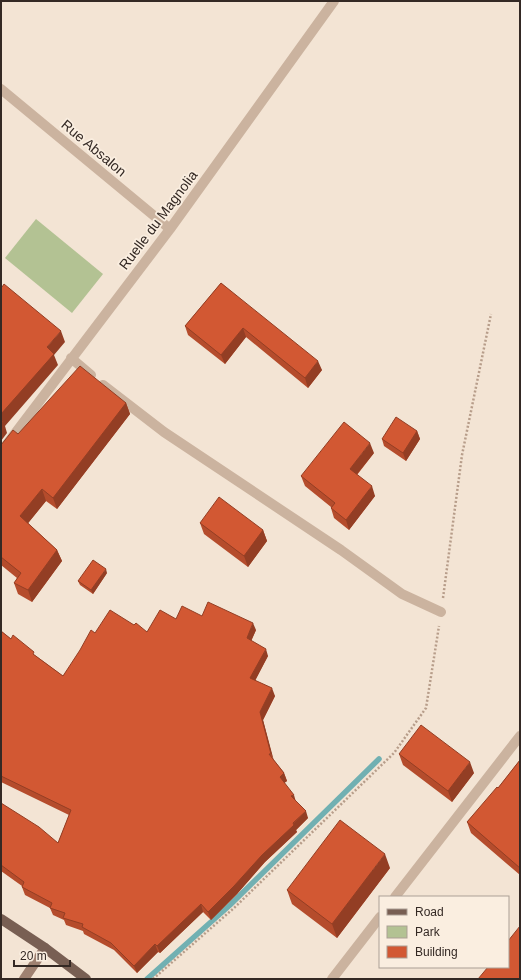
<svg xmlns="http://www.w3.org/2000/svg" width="521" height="980" viewBox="0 0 521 980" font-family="Arial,sans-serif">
  <rect width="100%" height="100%" fill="#f3e4d4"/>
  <path fill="#b3c293" d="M36,219L103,274L72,313L5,258Z"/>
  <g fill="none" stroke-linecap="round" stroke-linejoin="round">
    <path stroke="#71b0b2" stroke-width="5.5" d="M147,979L230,905L379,759"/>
    <path stroke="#b79d8a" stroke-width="2.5" stroke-dasharray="2 2" stroke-linecap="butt" d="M443,598L462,455L491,314
      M153,979L234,908L394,753L426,708L439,626"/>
    <path stroke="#cbb39f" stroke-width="10" d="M1,89L170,229
      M71,358L91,375
      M103,385L164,432L341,550L402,594L441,612
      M1,452L170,229L334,1
      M395,897L520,736
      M332,979L380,917"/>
    <path stroke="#9f8171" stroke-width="10" d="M24,979L45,948"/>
    <path stroke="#785f53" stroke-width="10" d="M1,919L45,948L86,979"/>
  </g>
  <path fill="#b54c2c" d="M221,283L322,370L308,388L246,337L225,364L188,335L185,326Z
    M126,403L130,414L57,509L46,501L28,523L57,550L62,561L32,602L18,594L14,583L17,578L1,565V445L18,434Z
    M417,431L420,439L406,461L384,446L382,439Z
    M374,453L357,475L375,496L349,530L334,518L331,508V507L305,486L301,476Z
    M200,523L263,530L267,541L248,567L204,534Z
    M107,573L93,594L80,585L78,581Z
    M202,616L256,630L251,641L268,656L255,680L275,696L263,720L273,759L284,773L287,781L284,783L296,801L308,818L296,830L297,832L265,862L237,894L211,920L203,912L160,953L158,952L137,973L114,950L84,934L83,931L66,925L64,920L53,915L50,908L25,895L22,887V886L1,871V803L58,843L69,815L1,782V631L11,639L36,656L63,676L95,633L134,625L147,632L176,619Z
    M399,754L474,773L452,802L403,765Z
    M520,760V875L471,833L467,822L498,788Z
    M390,868L337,938L292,904L287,890Z"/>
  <path fill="#933e24" d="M243,328L246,337L225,364L221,355Z
    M61,331L65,342L54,355L58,365L5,426L7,433L1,441V414L47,347Z
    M318,361L322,370L308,388L305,378Z
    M126,403L130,414L57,509L53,498Z
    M417,431L420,439L406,461L403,453Z
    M370,443L374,453L353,479L350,469Z
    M372,486L375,496L349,530L346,520Z
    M42,489L46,501L25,527L20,516Z
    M263,530L267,541L248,567L244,556Z
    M57,550L62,561L32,602L28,590Z
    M106,569L107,573L93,594L91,590Z
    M253,623L256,630L249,646L247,638Z
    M266,649L268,656L253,685L250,678Z
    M272,688L275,696L263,720L274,761L271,754L260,712Z
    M470,762L474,773L452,802L448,791Z
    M284,773L287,781L283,784L280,777Z
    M294,795L296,802L291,796Z
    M306,811L308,818L296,830L297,832L265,862L237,894L211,920L208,912L262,855Z
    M385,854L390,868L337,938L332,924Z
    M201,904L203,912L160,953L157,946Z
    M155,944L158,952L137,973L134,966Z"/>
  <path fill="#d25833" stroke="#933e24" d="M221,283L318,361L305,378L243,328L221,355L185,326Z
    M4,284L61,331L47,347L54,354L1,414V286L2,287Z
    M80,366L126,403L53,498L42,489L20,516L57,550L28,590L14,583L21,573L1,557V445L13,430L18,434Z
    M396,417L417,431L403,453L382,439Z
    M1,419L3,421L1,425Z
    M344,422L370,443L350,469L372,486L346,520L331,508L335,503L301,476Z
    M219,497L263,530L244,556L200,523Z
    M93,560L106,569L91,590L78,581Z
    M208,602L253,623L247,638L266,649L250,678L272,688L260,712L271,754H269L284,773L280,777L294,795L291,796L306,811L293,823L294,825L262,855L234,886L208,912L201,904L157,946L155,944L134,966L111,943L82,927L83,924L63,918L65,913L50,908L52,903L22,887L24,882L1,865V803L39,827L58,843L71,810L1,776V631L11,639L13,635L34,652L33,654L63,676L80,650L91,630L95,633L110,610L134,625L136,623L147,632L160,610L176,619L182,606L202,616Z
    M421,725L470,762L448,791L399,754Z
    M520,760V868L467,822L497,787L498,788Z
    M340,820L385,854L332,924L287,890Z
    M520,926V979H478L488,967H508V941Z"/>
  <g text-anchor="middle" stroke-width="3.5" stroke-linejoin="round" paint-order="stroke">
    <g font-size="14" fill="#342924" stroke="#faeee0">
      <text transform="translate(94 148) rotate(40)" y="5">Rue Absalon</text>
      <text transform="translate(158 220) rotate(-53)" y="5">Ruelle du Magnolia</text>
    </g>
  </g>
  <rect width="521" height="980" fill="none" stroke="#342924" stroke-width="4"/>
  <rect x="379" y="896" width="130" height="72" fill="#faeee0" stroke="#ab9f95"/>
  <rect x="387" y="909" width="20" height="6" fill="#785f53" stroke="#ab9f95"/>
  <text x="415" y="916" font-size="12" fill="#342924">Road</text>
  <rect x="387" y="926" width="20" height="12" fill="#b3c293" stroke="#ab9f95"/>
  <text x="415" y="936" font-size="12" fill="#342924">Park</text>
  <rect x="387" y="946" width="20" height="12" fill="#d25833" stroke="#ab9f95"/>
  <text x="415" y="956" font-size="12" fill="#342924">Building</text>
  <path d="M14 960v6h56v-6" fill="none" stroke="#342924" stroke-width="2"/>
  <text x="20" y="960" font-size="12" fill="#342924" stroke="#faeee0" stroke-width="3" paint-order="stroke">20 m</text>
</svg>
